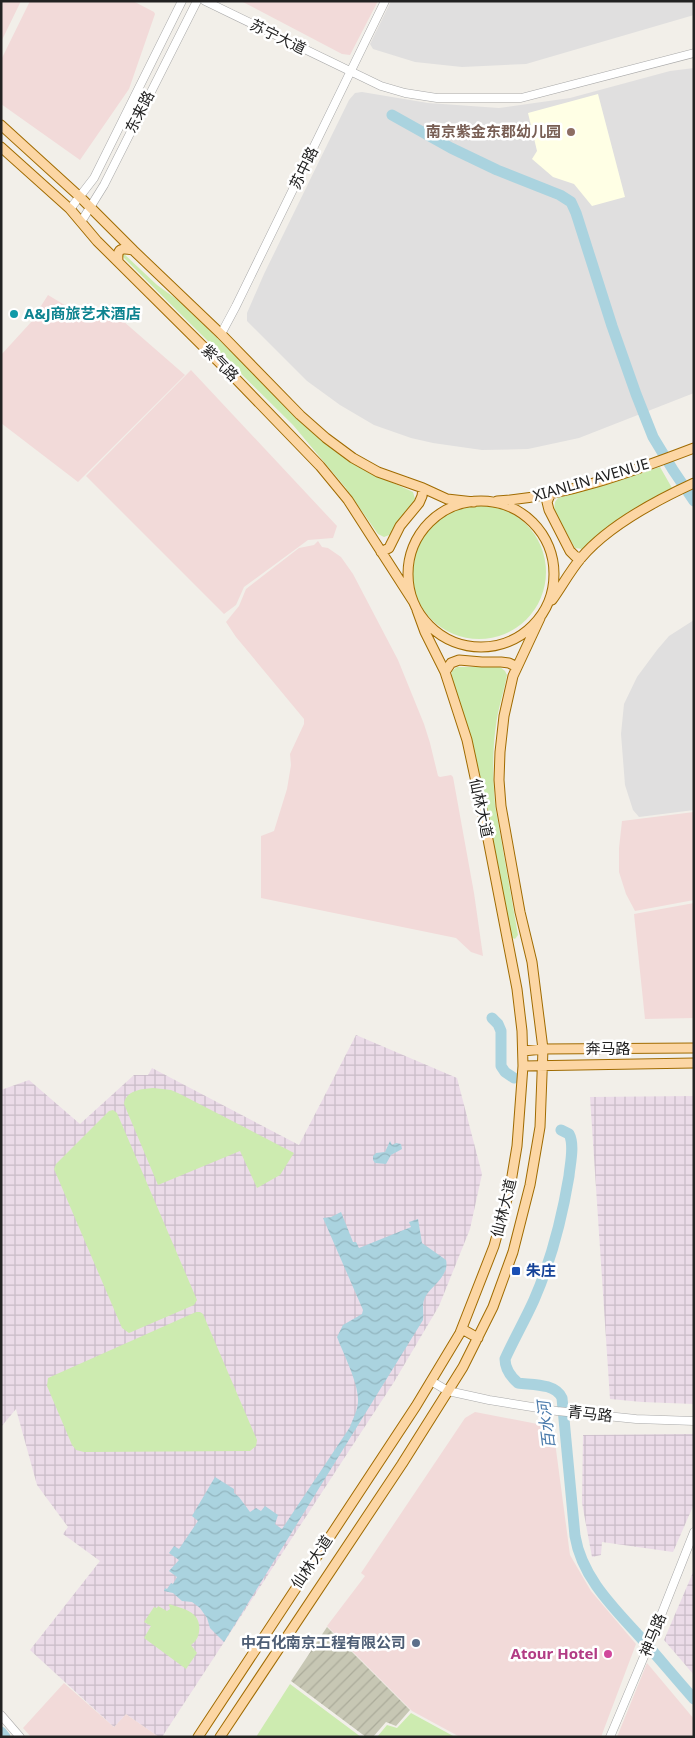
<svg xmlns="http://www.w3.org/2000/svg" width="695" height="1738" viewBox="0 0 695 1738" font-family="'Noto Sans','Noto Sans SC',sans-serif">
  <defs>
    <pattern id="industrial-grid" width="8" height="8" patternUnits="userSpaceOnUse" patternTransform="scale(1.25)"><rect width="8" height="8" fill="#ebdbe8"/><path d="M0 4h8M4 0v8" fill="none" stroke="#c9bcc7"/></pattern>
    <pattern id="construction-furrows" width="10" height="10" patternUnits="userSpaceOnUse" patternTransform="scale(1.25)"><rect width="10" height="10" fill="#c7c7b4"/><path d="M-1 1l2-2M0 10L10 0M9 11l2-2" fill="none" stroke="#abab9a"/></pattern>
    <pattern id="water-waves" width="16" height="10" patternUnits="userSpaceOnUse" patternTransform="scale(1.25)"><rect width="16" height="10" fill="#aad3df"/><path d="M0 5q4-4 8 0t8 0" fill="none" stroke="#92b5bf"/></pattern>
  </defs>
  <rect width="100%" height="100%" fill="#f2efe9"/>
  <path fill="#e0dfdf" d="M391,1H694V15L526,64L462,67L415,62L373,49L370,44Z
    M694,68V393L579,438L528,449L482,450L433,443L411,438L374,425L340,405L307,381L247,321V313L264,274L349,100L355,93L362,92L428,103L499,108L570,98L670,71Z
    M694,620V810L639,817L633,810L625,785L621,734L624,704L637,677L657,650L669,636Z"/>
  <path fill="#f2dad9" d="M1,1H21L1,42Z
    M30,1H133L154,12L155,14L129,89L80,160L1,104V60Z
    M241,1H378L350,55L342,54Z
    M48,295L78,313L87,303L115,314L185,375L78,482L1,423V355L33,320L29,315L41,306Z
    M191,370L337,526L333,538L308,540L244,587L236,605L224,614L86,476Z
    M318,541L322,547L328,548L341,557L353,574L398,660L424,724L430,743L438,776L440,777L451,775L453,777L474,893L483,956L471,952L456,938L261,898V836L274,831L287,789L291,765L290,754L304,724V719L236,637L226,622L239,606L246,589L299,548L314,545Z
    M694,812V900L635,911L626,894L619,872V848L622,821Z
    M694,903V1018L645,1019L634,914Z
    M475,1412L553,1427L570,1555L591,1591L636,1644L601,1737H460L412,1711L327,1626L365,1576L361,1573L465,1418Z
    M647,1663L694,1719V1737H617Z
    M64,1683L114,1727L126,1714L159,1737H31L23,1728Z"/>
  <path fill="url(#industrial-grid)" d="M356,1035L457,1078L482,1174L470,1229L439,1306L394,1382L162,1737H159L126,1714L114,1727L30,1650L100,1561L63,1534L68,1527L37,1485L16,1409L1,1427V1090L29,1080L80,1124L134,1075H148L152,1068L299,1145Z
    M694,1096V1404L642,1402L610,1399L590,1097Z
    M694,1434V1504L673,1552L602,1542L601,1555L592,1557L582,1503L583,1435Z
    M694,1570V1675L664,1640Z"/>
  <path fill="#ffffe5" d="M598,94L625,197L592,206L574,184L553,177L532,159L537,151L528,113Z"/>
  <path fill="url(#construction-furrows)" d="M327,1627L410,1710L396,1726L386,1722L373,1737H366L291,1681Z"/>
  <path fill="#cdebb0" d="M121,253H123L157,285L179,301L323,441L365,470L413,492L415,499L413,504L400,520L392,534L384,537L378,534L345,487L293,425L121,255Z
    M660,467L672,488C639,505 611,524 583,549L575,548L554,510L555,502L558,498Z
    M412 572a67 67 0 1 1 134 0a67 67 0 1 1-134 0Z
    M457,667H500L505,671L507,675C504,692 498,708 496,725C492,752 493,778 495,805L518,935L515,939L510,937C494,850 483,761 451,678L452,671Z
    M153,1088L171,1090L180,1094L294,1153L280,1175L257,1188L240,1151L158,1185L124,1104C126,1090 142,1089 153,1088Z
    M113,1110L117,1113L197,1300L194,1305L129,1333L122,1328L54,1169L56,1164L109,1111Z
    M196,1312H200L203,1314L257,1440L256,1446L250,1451L84,1452L76,1450L72,1445L47,1386L48,1378Z
    M169,1604C184,1609 202,1612 199,1632C198,1638 196,1641 191,1645L197,1653L186,1669L144,1638L151,1626L144,1622L154,1607L157,1608L158,1606L167,1611L170,1609Z
    M290,1684L361,1737H256Z
    M411,1713L455,1737H377L387,1725L397,1728Z"/>
  <path fill="url(#water-waves)" d="M390,1141L392,1145L396,1143L401,1144L402,1149L391,1155L386,1164L375,1163L373,1160V1156L376,1153L385,1152Z
    M341,1212L353,1242H356L359,1248L411,1227L409,1222L418,1219L422,1243L446,1260C450,1278 427,1288 424,1300C422,1306 424,1314 423,1320L224,1642L210,1628L207,1618L200,1608L192,1602L182,1601L173,1593L164,1591L165,1588L167,1589L171,1583L173,1584L177,1577L169,1571L179,1560L169,1553L174,1546L179,1549L198,1521L192,1516L215,1477L234,1489V1493L239,1497L250,1512L256,1508L261,1511L265,1506L278,1515L275,1524L282,1529L350,1427C353,1418 358,1410 358,1401C359,1384 343,1353 337,1337L343,1325L362,1314L363,1310L323,1218L331,1217Z"/>
  <g fill="none" stroke-linecap="round" stroke-linejoin="round">
    <path stroke="#aad3df" stroke-width="11" d="M392,115L451,148L497,170L560,195L571,202L576,213L612,326L636,394L653,437L673,470L694,501
      M492,1018L498,1024L501,1031V1066L505,1072L514,1078
      M561,1130L569,1134C575,1145 570,1164 569,1176C562,1218 551,1261 534,1300C525,1320 514,1339 505,1359C505,1368 511,1377 518,1383C532,1385 555,1383 562,1398L575,1536C582,1578 614,1608 641,1638C659,1658 676,1679 694,1699
      M1,1732L5,1737"/>
    <defs>
      <path id="minor" d="M205,1L381,86L405,93L437,98H521L694,53
        M70,209L94,178L182,1
        M81,222L104,185L197,1
        M221,334L236,306L385,1
        M431,1381L448,1391L489,1400L557,1411L636,1419L694,1421
        M1,1715L20,1737
        M610,1737L656,1628L694,1532"/>
      <path id="major" d="M1,125L80,197L133,250L221,334L300,415L326,438L353,458L378,472L423,488L447,499L474,502
        M1,147L70,209L97,241L235,378L320,466L348,500L413,601
        M118,261C117,248 121,248 133,250
        M550,495L547,502L549,510L570,551L575,556L581,558
        M497,501C565,497 631,472 694,448
        M408 574a73 73 0 1 1 146 0a73 73 0 1 1-146 0Z
        M381,552L389,548L400,526L419,503L422,496L423,488
        M552,600C562,586 570,571 581,558C607,527 657,500 694,483
        M445,672L451,663L459,660L482,662H501L509,663L517,667
        M523,1051L543,1049L694,1048
        M523,1066L694,1063
        M462,1329L478,1338
        M198,1737L416,1406L460,1333L494,1246L510,1188L517,1146L523,1066L522,1031L517,989L485,824L467,740L445,672L425,632L417,610
        M220,1737L402,1464L448,1391L463,1367L493,1307L513,1252L530,1185L540,1127L543,1049L532,962L520,912L501,806L499,780L500,752L504,716L513,676L540,618"/>
    </defs>
    <use href="#minor" stroke="#a9a9a9" stroke-width="9"/>
    <use href="#major" stroke="#a06b00" stroke-width="11"/>
    <use href="#minor" stroke="#fff" stroke-width="8"/>
    <use href="#major" stroke="#fcd6a4" stroke-width="9"/>
  </g>
  <circle fill="#8d6e63" stroke="#fff" stroke-width="2" cx="571" cy="132" r="5"/>
  <circle fill="#0f9aa8" stroke="#fff" stroke-width="2" cx="14" cy="314" r="5"/>
  <rect fill="#1a4fb4" stroke="#fff" stroke-width="2" x="511" y="1266" width="10" height="10" rx="2.5"/>
  <circle fill="#5c6f8a" stroke="#fff" stroke-width="2" cx="416" cy="1643" r="5"/>
  <circle fill="#d1479c" stroke="#fff" stroke-width="2" cx="608" cy="1654" r="5"/>
  <g text-anchor="middle" stroke-width="5" stroke-linejoin="round" paint-order="stroke">
    <g font-size="15" fill="#222" stroke="#fff">
      <text transform="translate(278 37) rotate(26)" y="5">苏宁大道</text>
      <text transform="translate(140 112) rotate(-63)" y="5">东来路</text>
      <text transform="translate(304 168) rotate(-64)" y="5">苏中路</text>
      <text transform="translate(220 363) rotate(45)" y="5">紫气路</text>
      <text transform="translate(591 480) rotate(-16)" y="5">XIANLIN AVENUE</text>
      <text transform="translate(481 808) rotate(78)" y="5">仙林大道</text>
      <text x="608" y="1054">奔马路</text>
      <text transform="translate(504 1208) rotate(-76)" y="5">仙林大道</text>
      <text transform="translate(590 1414) rotate(6)" y="5">青马路</text>
      <text transform="translate(312 1562) rotate(-56)" y="5">仙林大道</text>
      <text transform="translate(653 1635) rotate(-68)" y="5">神马路</text>
    </g>
    <g font-size="15" font-weight="bold" fill="#785e54" stroke="#fff" text-anchor="end">
      <text x="561" y="137">南京紫金东郡幼儿园</text>
    </g>
    <g font-size="15" font-weight="bold" fill="#0d838f" stroke="#fff" text-anchor="start">
      <text x="24" y="319">A&amp;J商旅艺术酒店</text>
    </g>
    <g font-size="15" font-weight="bold" fill="#164399" stroke="#fff" text-anchor="start">
      <text x="526" y="1276">朱庄</text>
    </g>
    <g font-size="15" font-weight="bold" fill="#4e5e75" stroke="#fff" text-anchor="end">
      <text x="406" y="1648">中石化南京工程有限公司</text>
    </g>
    <g font-size="15" font-weight="bold" fill="#b23c85" stroke="#fff" text-anchor="end">
      <text x="598" y="1659">Atour Hotel</text>
    </g>
    <g font-size="16" font-style="italic" fill="#4a7aab" stroke="#fff">
      <text transform="translate(546 1425) rotate(-97)" y="6">百水河</text>
    </g>
  </g>
  <rect width="695" height="1738" fill="none" stroke="#222222" stroke-width="5"/>
</svg>
